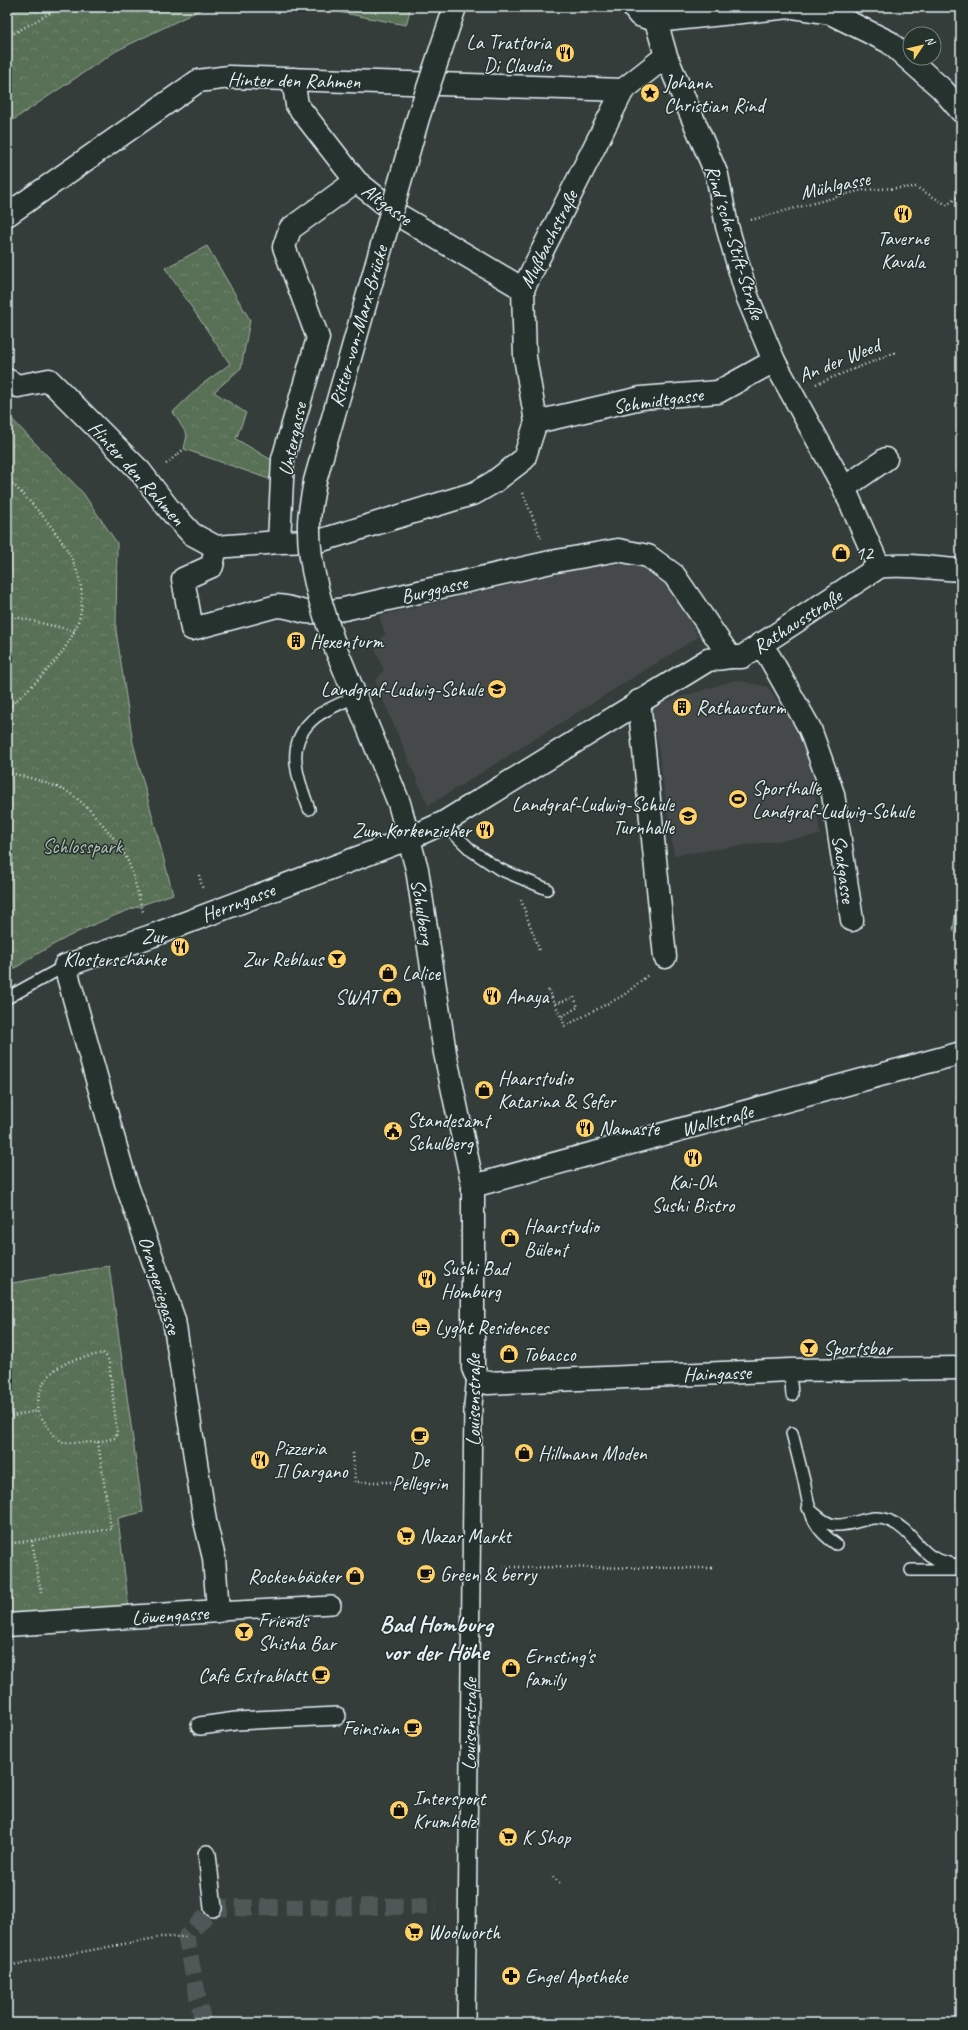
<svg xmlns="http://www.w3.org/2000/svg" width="968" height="2030" viewBox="0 0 968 2030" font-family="Caveat,sans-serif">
  <defs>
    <pattern id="forest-crowns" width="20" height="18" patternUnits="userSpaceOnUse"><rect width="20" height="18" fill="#596f54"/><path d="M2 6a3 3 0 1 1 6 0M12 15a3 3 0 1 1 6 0" fill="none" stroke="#71846d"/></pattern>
  </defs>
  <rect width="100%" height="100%" fill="#343d3a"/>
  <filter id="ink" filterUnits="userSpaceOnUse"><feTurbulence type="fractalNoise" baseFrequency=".025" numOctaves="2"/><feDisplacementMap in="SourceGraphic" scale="8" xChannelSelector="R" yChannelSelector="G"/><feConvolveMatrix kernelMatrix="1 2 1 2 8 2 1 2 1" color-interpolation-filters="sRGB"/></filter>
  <g filter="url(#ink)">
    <path fill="#45494a" d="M641,563L662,579L688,616L698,637L428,806L375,681L384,670L374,648L385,634L379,616L590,566Z
      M735,680L768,687L798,732L811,757L820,835L674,855L652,706Z"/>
    <path fill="#596f54" stroke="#a0b0a6" d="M958,895L961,896V931L953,930Z"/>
    <path fill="url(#forest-crowns)" stroke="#a0b0a6" d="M7,7H206L116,51L7,124Z
      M312,7H411L406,25Z
      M207,246L250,320L241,368L214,392L246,413L236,439L275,462L269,479L184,449L187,435L173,412L201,385L230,364L165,268Z
      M7,414L83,493L117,543L116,630L133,743L173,894C114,914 58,937 7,974Z
      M109,1266L143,1512L118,1518L129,1610L7,1616V1284Z"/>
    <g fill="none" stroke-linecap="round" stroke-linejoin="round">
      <path stroke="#4f5856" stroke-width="17" stroke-dasharray="17 8" stroke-linecap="butt" d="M203,2023L186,1937L213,1908L436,1906"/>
      <defs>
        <path id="service" d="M309,809C297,775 283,742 317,716C328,708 343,703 356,696
          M443,823L472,851L499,869L547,889
          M7,998L65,966
          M790,1370L792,1395
          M792,1433C796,1449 800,1465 804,1481C810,1509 809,1526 836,1544
          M808,1508C816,1514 825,1525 836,1525C855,1526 872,1512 890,1521C910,1529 917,1549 934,1558C942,1562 953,1564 961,1566
          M911,1570H960"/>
        <path id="pedestrian" d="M218,1611L332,1605
          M200,1726L236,1721L337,1716
          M207,1854L213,1908
          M466,2023L473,1405L476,1376"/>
        <g id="minor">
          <path d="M633,7L639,15L656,21L666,56L717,175L727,226L747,296L774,361L844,488L879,567"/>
          <path d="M792,7L830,13L889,42L942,89L961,111"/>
          <path d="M656,21L790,7"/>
          <path d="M293,79L297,105L356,181L400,216L523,289"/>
          <path d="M7,215L198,81L229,77L623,90"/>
          <path id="s1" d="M7,380L18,386L49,380L140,471L169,509L192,534L216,547L279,542L319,541L475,493L494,482L524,459L536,422L525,357L523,289L623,90L666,56"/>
          <path d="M536,422L641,398L718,392L774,361"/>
          <path d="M844,488L886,459"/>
          <path d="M279,542L283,459L318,338L284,247L290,229L356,181"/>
          <path d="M216,547L212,566L183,579L192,629L277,606C288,606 296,610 306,612C318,613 332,611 344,609L551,562L618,550L648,556L674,575L730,657"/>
          <path d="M760,644L770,658L810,729L833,794L852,920"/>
          <path d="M336,649L399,803L417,869L445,1053L473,1186V1368C476,1376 479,1381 488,1383L790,1370L961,1368"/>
          <path d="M639,701L665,957"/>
          <path d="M473,1186L961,1053"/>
          <path d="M7,1625L218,1611L214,1558L205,1521L174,1320L126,1183L65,966L151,936L410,838L443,823L708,660L730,657H742L879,567C905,563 934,569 961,570"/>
        </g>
      </defs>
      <use href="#service" stroke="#e8f1f8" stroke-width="14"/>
      <use href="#pedestrian" stroke="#e8f1f8" stroke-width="20"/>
      <use href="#minor" stroke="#e8f1f8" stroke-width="25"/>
      <path stroke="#e8f1f8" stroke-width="2.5" stroke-dasharray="1 3" stroke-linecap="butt" d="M7,37L61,7
        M751,220L862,190L916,187L947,205L961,194
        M816,384L897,352
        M166,464L184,449
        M7,478C45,517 103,573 74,632C59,663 32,686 7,709
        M523,493L541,538
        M7,611L11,616L7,618
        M11,616L75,631
        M7,772C27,777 47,782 66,791C85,801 117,839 127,859C134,875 138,895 143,912
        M199,875L203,890
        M521,900L539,950
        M548,990L555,1004L574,997L578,1007L561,1017L565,1026L624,995L648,975
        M555,1004L561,1017
        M103,1353L107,1357L109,1362L117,1433L115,1438L98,1442L64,1443L54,1436L37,1411L39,1394L44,1382L54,1370L70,1361Z
        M7,1417L37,1411
        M353,1453L355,1482H433
        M32,1541L41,1593
        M7,1544L111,1529L98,1442
        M503,1567L712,1568
        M553,1877L562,1885
        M7,1966L161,1937H186"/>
      <use href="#service" stroke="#26332d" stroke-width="11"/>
      <use href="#pedestrian" stroke="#26332d" stroke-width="17"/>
      <use href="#minor" stroke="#26332d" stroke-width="22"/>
      <defs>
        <path id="minor-bridge" d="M336,649C322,608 308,568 309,524C309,510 313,495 315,481L418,118L455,7"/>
      </defs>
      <use href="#minor-bridge" stroke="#e8f1f8" stroke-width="25" stroke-linecap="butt"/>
      <use href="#minor-bridge" stroke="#26332d" stroke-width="22"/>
    </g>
  </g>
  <defs>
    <symbol id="restaurant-disc" viewBox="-11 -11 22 22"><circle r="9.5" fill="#ffd166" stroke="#26332d"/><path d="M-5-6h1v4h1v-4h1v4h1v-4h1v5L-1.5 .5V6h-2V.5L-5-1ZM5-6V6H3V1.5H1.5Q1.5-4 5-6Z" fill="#111"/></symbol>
    <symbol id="sight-disc" viewBox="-11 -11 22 22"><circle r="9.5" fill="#ffd166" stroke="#26332d"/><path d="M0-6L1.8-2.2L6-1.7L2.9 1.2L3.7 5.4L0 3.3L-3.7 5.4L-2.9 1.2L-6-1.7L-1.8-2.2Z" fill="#111"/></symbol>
    <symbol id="shop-disc" viewBox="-11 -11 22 22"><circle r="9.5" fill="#ffd166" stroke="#26332d"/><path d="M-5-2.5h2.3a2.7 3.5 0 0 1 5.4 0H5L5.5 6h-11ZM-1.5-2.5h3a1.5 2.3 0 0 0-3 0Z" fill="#111"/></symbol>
    <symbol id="building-disc" viewBox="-11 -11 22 22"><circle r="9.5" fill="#ffd166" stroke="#26332d"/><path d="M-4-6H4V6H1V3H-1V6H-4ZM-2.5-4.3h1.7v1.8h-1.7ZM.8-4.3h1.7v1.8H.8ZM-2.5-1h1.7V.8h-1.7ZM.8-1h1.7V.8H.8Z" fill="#111"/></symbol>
    <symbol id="school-disc" viewBox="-11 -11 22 22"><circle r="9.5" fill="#ffd166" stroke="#26332d"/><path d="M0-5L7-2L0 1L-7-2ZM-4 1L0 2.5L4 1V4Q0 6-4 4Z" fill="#111"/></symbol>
    <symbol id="stadium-disc" viewBox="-11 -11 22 22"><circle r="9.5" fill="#ffd166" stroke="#26332d"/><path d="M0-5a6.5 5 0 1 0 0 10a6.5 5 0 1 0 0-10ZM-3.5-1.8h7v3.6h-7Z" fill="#111"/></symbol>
    <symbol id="bar-disc" viewBox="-11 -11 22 22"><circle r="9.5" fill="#ffd166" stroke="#26332d"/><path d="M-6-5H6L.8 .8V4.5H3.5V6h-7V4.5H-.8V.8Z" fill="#111"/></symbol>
    <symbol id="civic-disc" viewBox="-11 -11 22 22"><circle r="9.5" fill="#ffd166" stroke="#26332d"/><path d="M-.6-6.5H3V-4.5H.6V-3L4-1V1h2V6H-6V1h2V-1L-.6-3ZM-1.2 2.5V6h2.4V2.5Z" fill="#111"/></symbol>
    <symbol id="hotel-disc" viewBox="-11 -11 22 22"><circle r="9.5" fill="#ffd166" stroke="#26332d"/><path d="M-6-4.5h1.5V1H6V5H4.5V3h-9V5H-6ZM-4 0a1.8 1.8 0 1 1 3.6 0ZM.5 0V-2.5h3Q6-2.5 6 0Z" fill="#111"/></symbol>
    <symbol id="cafe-disc" viewBox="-11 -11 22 22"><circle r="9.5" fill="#ffd166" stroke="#26332d"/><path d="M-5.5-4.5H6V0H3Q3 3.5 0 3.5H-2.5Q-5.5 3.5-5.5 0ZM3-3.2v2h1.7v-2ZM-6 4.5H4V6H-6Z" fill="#111"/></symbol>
    <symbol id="supermarket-disc" viewBox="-11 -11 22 22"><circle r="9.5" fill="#ffd166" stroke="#26332d"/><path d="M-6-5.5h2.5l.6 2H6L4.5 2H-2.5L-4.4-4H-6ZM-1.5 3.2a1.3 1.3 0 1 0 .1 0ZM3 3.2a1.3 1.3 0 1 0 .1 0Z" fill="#111"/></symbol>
    <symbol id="pharmacy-disc" viewBox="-11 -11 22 22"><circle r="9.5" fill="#ffd166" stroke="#26332d"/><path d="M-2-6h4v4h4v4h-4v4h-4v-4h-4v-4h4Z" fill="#111"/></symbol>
  </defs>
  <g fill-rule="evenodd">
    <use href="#restaurant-disc" x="554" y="42" width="22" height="22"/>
    <use href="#sight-disc" x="639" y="82" width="22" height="22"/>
    <use href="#restaurant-disc" x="892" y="203" width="22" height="22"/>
    <use href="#shop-disc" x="830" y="542" width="22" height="22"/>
    <use href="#building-disc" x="285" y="630" width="22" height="22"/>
    <use href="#school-disc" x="486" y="678" width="22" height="22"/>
    <use href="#building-disc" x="671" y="696" width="22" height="22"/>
    <use href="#stadium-disc" x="727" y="788" width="22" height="22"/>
    <use href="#school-disc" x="677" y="805" width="22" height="22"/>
    <use href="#restaurant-disc" x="474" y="819" width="22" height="22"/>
    <use href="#restaurant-disc" x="169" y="936" width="22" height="22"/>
    <use href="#bar-disc" x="326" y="948" width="22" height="22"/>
    <use href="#shop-disc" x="377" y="962" width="22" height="22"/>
    <use href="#restaurant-disc" x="481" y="985" width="22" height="22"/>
    <use href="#shop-disc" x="381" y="986" width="22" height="22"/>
    <use href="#shop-disc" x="473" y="1079" width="22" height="22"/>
    <use href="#restaurant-disc" x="574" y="1117" width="22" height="22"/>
    <use href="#civic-disc" x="382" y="1120" width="22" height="22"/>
    <use href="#restaurant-disc" x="682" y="1147" width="22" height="22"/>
    <use href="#shop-disc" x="499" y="1227" width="22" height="22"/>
    <use href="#restaurant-disc" x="416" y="1268" width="22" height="22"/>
    <use href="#hotel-disc" x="410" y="1316" width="22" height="22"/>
    <use href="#bar-disc" x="798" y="1337" width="22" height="22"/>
    <use href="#shop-disc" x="498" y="1343" width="22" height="22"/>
    <use href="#cafe-disc" x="409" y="1425" width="22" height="22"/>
    <use href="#shop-disc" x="513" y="1442" width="22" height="22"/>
    <use href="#restaurant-disc" x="249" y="1449" width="22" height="22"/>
    <use href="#supermarket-disc" x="395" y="1525" width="22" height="22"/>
    <use href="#cafe-disc" x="415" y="1563" width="22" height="22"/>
    <use href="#shop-disc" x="344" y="1565" width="22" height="22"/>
    <use href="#bar-disc" x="233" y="1621" width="22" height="22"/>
    <use href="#shop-disc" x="500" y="1657" width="22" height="22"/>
    <use href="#cafe-disc" x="310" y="1664" width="22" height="22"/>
    <use href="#cafe-disc" x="402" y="1717" width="22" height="22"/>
    <use href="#shop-disc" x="388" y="1799" width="22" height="22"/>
    <use href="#supermarket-disc" x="497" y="1826" width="22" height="22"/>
    <use href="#supermarket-disc" x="403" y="1921" width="22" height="22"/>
    <use href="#pharmacy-disc" x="500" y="1965" width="22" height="22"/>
  </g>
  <g text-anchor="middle" stroke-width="3" stroke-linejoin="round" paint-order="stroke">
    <g font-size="20" fill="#e8f1f8" stroke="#26332d" text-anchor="start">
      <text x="551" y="49" text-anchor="end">La Trattoria<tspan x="551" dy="23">Di Claudio</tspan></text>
      <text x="664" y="89">Johann<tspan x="664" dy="23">Christian Rind</tspan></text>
      <text x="903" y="245" text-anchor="middle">Taverne<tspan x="903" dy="23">Kavala</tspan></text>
      <text x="855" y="560">12</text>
      <text x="310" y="648">Hexenturm</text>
      <text x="483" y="696" text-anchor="end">Landgraf-Ludwig-Schule</text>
      <text x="696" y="714">Rathausturm</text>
      <text x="752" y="795">Sporthalle<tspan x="752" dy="23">Landgraf-Ludwig-Schule</tspan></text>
      <text x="674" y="811" text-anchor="end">Landgraf-Ludwig-Schule<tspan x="674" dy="23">Turnhalle</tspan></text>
      <text x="471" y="837" text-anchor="end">Zum Korkenzieher</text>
      <text x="166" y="943" text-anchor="end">Zur<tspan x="166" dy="23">Klosterschänke</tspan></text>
      <text x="323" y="966" text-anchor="end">Zur Reblaus</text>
      <text x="402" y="980">Lalice</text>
      <text x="506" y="1003">Anaya</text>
      <text x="378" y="1004" text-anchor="end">SWAT</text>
      <text x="498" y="1085">Haarstudio<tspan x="498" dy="23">Katarina &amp; Sefer</tspan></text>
      <text x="407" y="1127">Standesamt<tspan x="407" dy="23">Schulberg</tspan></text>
      <text x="599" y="1135">Namaste</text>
      <text x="693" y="1189" text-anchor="middle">Kai-Oh<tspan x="693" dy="23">Sushi Bistro</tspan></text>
      <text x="524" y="1233">Haarstudio<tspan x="524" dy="23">Bülent</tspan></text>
      <text x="441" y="1275">Sushi Bad<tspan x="441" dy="23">Homburg</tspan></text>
      <text x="435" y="1334">Lyght Residences</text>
      <text x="823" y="1355">Sportsbar</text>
      <text x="523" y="1361">Tobacco</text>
      <text x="274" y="1455">Pizzeria<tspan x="274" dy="23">Il Gargano</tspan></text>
      <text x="538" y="1460">Hillmann Moden</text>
      <text x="420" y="1467" text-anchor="middle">De<tspan x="420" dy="23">Pellegrin</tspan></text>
      <text x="420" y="1543">Nazar Markt</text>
      <text x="440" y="1581">Green &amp; berry</text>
      <text x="341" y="1583" text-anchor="end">Rockenbäcker</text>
      <text x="258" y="1627">Friends<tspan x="258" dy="23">Shisha Bar</tspan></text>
      <text x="525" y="1663">Ernsting's<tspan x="525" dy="23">family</tspan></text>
      <text x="307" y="1682" text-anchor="end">Cafe Extrablatt</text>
      <text x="399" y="1735" text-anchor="end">Feinsinn</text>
      <text x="413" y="1805">Intersport<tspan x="413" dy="23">Krumholz</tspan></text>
      <text x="522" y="1844">K Shop</text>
      <text x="428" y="1939">Woolworth</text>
      <text x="525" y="1983">Engel Apotheke</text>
    </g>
    <g font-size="20" fill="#e8f1f8" stroke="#26332d">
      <text transform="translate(294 80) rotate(1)" y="7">Hinter den Rahmen</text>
      <text transform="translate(835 185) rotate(-12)" y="7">Mühlgasse</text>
      <text transform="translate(387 204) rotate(36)" y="7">Altgasse</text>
      <text dy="7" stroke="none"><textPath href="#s1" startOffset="837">Mußbachstraße</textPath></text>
      <text transform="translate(735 242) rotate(73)" y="7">Rind´sche-Stift-Straße</text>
      <text transform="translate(358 326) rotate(-74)" y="7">Ritter-von-Marx-Brücke</text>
      <text transform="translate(839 360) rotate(-22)" y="7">An der Weed</text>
      <text transform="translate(658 400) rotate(-8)" y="7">Schmidtgasse</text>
      <text transform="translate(292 439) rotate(-78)" y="7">Untergasse</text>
      <text transform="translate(137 473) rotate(48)" y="7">Hinter den Rahmen</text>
      <text transform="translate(434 589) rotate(-13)" y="7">Burggasse</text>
      <text transform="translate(797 621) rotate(-33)" y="7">Rathausstraße</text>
      <text transform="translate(844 869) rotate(82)" y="7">Sackgasse</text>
      <text transform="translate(238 902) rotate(-21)" y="7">Herrngasse</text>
      <text transform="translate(423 912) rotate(81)" y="7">Schulberg</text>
      <text transform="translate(717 1120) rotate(-15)" y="7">Wallstraße</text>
      <text transform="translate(160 1285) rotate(73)" y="7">Orangeriegasse</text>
      <text transform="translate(717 1373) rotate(-2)" y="7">Haingasse</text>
      <text transform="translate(473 1400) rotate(-90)" y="7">Louisenstraße</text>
      <text transform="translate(170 1615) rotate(-4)" y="7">Löwengasse</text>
      <text transform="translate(469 1724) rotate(-89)" y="7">Louisenstraße</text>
    </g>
    <g font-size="20" fill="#afbdb6" stroke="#26332d">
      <text x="82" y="853">Schlosspark</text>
    </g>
    <g font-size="24" font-weight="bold" fill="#e8f1f8" stroke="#26332d">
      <text x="436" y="1632">Bad Homburg<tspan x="436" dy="28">vor der Höhe</tspan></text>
    </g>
  </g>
  <rect width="968" height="2030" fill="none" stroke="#26332d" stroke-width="24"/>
  <rect x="12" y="12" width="944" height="2006" fill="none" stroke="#e8f1f8" stroke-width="1.5" filter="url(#ink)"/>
  <g transform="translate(922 46) rotate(55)"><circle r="19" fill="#26332d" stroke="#747f7e"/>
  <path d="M0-3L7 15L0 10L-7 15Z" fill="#ffd166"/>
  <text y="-6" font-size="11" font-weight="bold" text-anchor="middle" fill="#e8f1f8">N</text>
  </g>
</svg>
